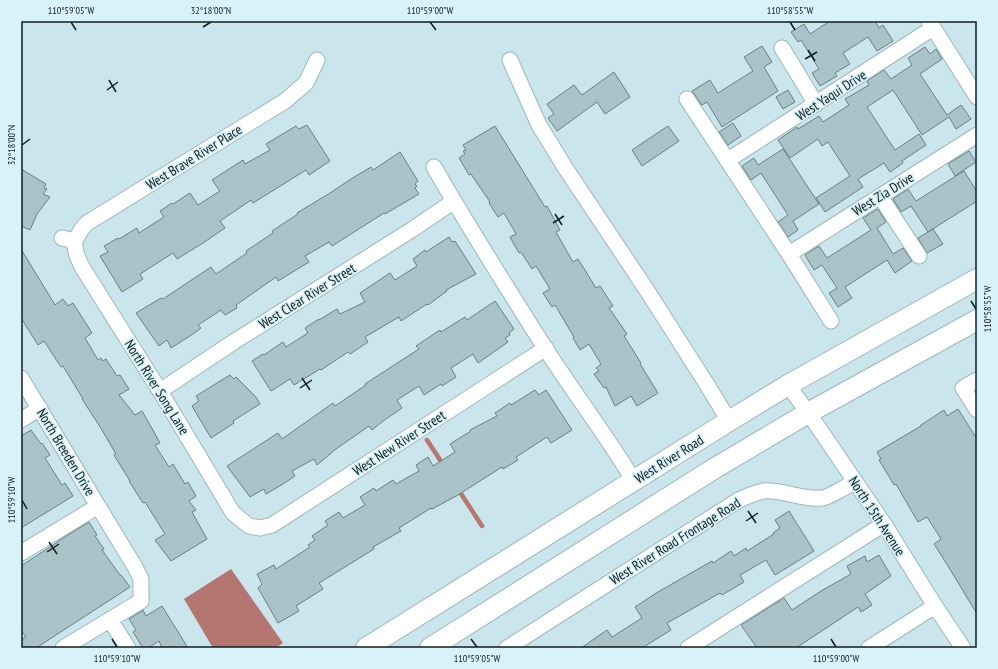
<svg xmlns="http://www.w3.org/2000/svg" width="998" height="669" viewBox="0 0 998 669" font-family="'PT Sans Narrow',sans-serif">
  <rect width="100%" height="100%" fill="#cae5eb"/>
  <path fill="#b57570" d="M231,569L283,643L275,648H213L184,599Z"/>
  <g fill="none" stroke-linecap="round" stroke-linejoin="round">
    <path stroke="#b57570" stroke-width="4.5" d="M427,440L444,466
      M458,489L482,526"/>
  </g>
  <path fill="#a9c3c9" stroke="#678085" d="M830,21H875L879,28L883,25L893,41L877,51L868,37L843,53L850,64L835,73L837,76L820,86L812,73L819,69L801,40L798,42L791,32L804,24L810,34Z
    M762,46L772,62L764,67L778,91L722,127L707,102L702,105L692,91L710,80L718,93L753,71L744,57Z
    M925,47L930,54L936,49L942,59L920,74L947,115L961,105L971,119L956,129L949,117L922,135L893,90L867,107L895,150L919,134L926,145L902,161L903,163L890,172L884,163L858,179L863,187L825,212L816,198L850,176L828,142L822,146L818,139L790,158L778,140L797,127L798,129L819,116L823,122L849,105L845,99L869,85L867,81L884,70L891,79L912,65L908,58Z
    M614,72L630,97L605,114L597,102L557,131L548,118L554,114L547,104L574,85L582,95Z
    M788,90L795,102L783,109L776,97Z
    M733,123L741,136L728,145L719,132Z
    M307,125L330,161L309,175L306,170L253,203L251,200L220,221L225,228L203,243L177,259L173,253L140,274L143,279L122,292L100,256L108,252L104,246L118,238L119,239L137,228L139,233L164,217L160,211L172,203L173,204L190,193L198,205L220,191L212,180L243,160L245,164L270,150L266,144L296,126L299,129Z
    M495,126L545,207L547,206L560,230L556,232L573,262L578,259L596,288L600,286L613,306L609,308L627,334L624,336L641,363L640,364L658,393L637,406L631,396L615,406L606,387L604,388L594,374L599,371L596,368L601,364L589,344L580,350L573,338L574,337L555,305L552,307L543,293L550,289L536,266L532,269L521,252L519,253L510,237L516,234L504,213L498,217L489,203L490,202L471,174L469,175L459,158L465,154L463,151L466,150L463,145Z
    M668,126L679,141L642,166L632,150Z
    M783,149L819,204L793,221L798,230L788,237L778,222L788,215L761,173L751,180L742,166L754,158L758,165Z
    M969,151L976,162L955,176L948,164Z
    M400,152L418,181L415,184L417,186L415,188L419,194L385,214L384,213L332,246L329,242L305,256L309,262L278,281L276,277L236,305L237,308L225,315L221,310L198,325L201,328L193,334L171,348L167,340L159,346L136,313L161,298L163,299L211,267L216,274L247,253L246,251L273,233L272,231L298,214L297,213L330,193L351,179L371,167L373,170Z
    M21,169L46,184L44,188L47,189L43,194L50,197L37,214L30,230L21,226Z
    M964,171L977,192V201L928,232L911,206L901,212L893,199L908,189L916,201Z
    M878,209L886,222L877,228L893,254L903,248L912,261L895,273L887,260L845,287L852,298L838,307L829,293L837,288L822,265L814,270L805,255L819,246L827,258L846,246L871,230L863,218Z
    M933,229L943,244L927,253L918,238Z
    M449,237L452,242L455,241L476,274L446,290L447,291L428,305L427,304L401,321L399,317L365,337L368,342L350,354L348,352L321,370L320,369L294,385L290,379L271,391L252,361L263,354L264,355L283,342L286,347L308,333L305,328L319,319V320L337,309L340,314L365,302L360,293L390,273L395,280L417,266L413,259L425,250L426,252Z
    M21,249L55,305L63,299L68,306L73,303L92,333L85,338L98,360L101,358L103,361L106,359L117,376L120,375L129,389L119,395L135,415L142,411L154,432L160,443L155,445L169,467L173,464L185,484L188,482L196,496L189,501L196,510L192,512L207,539L171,561L155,540L165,534L145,502L143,503L129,481H130L114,455L116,454L102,430L82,399H83L63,366L61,367L44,341L38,345L21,318Z
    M495,301L514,329L509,333L510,335L505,338L508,342L478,363L473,354L451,368L456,377L442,386L441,384L424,395L419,386L397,400L402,408L383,421L372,430L369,426L336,449L317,465L314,459L292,471L295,476L283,484L266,494L264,489L250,497L227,466L278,433L282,439L333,403L335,406L366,385L365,384L419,349L416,346L440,330L441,332L465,317L467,320Z
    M230,375L234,379L236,377L256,397L260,404L233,421L234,423L211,438L192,406L199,401L196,396Z
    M535,390L539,395L546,390L572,430L551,443L547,437L516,457L518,460L503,469L502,467L458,495L432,509L431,508L399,528L401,531L373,547L374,549L319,583L323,589L296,606L299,611L278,623L258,588L262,584L257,574L274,565L276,569L310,547L308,545L315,540L312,536L328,525L325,521L339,512L343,518L365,505L360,497L374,488L376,491L393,480L396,484L419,471L416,465L428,457L433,466L455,452L450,444L471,431L470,430L497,416L495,413L510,403L511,405Z
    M958,409L977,439V614L948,566L934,544L941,539L927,517L918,522L896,484L894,485L879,460L881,459L877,452L921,426V425L944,410L947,416Z
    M31,430L41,444L42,443L50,455L45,458L62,485L65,483L73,496L21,528V436Z
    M789,511L814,551L775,575L766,560L740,575L744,582L722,595L720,593L667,623L671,630L642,648H581L607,630L612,637L642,618L635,607L658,592L712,561L713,563L731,551L734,556L746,548L747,551L774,534L773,533L780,528L775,520Z
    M89,522L97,535L95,536L104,549L102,550L120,575H121L130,587L36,648H21V640L26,637L21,630V566L68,535Z
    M879,555L891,576L865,594L872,605L861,612L858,607L796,648H757L741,625L784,598L792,610L821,591L851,574L847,566L865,556L867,562Z
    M162,606L188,648H162L159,641L148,648H143L133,632L136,630L129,619L143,610L146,616Z"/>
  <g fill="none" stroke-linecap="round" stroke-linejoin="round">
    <defs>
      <path id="minor" d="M929,21L977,97
        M782,48L816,104
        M510,60L539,125L566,169L646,289L706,383L729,421
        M687,99L789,254L831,321
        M728,160L933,28
        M434,167C469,228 507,288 545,348C574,393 606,435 634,481
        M880,196L919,256
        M62,238L75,241L81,230L87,223L285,101L306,83L317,60
        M75,241C74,251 78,258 82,267L160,391L233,513L249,526
        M789,254L977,135
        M21,378L98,506
        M977,380L963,388L977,410
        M788,385L816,424L884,524L935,606L963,648
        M160,391L235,341L413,229L454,201
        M21,420L40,408
        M249,526L260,528L272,525L546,348
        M21,553L98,506L135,567L141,579V601L63,648
        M110,620L128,648
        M507,648L737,501C745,497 754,493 763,491C782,489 802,500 822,498C828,498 848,485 855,482
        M688,648L884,524
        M869,648L935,606"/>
      <path id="major" d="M366,648L729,421L788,385L977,279
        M430,648L715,468L808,413L977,320"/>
    </defs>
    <use href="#minor" stroke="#9db7bd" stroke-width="17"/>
    <use href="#major" stroke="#9db7bd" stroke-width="22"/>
    <use href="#minor" stroke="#fff" stroke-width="15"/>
    <use href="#major" stroke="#fff" stroke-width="20"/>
  </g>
  <path fill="none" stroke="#121c1e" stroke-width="1.5" d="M71,22L76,30M430,22L436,30M790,22L795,30M203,27L211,22M808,50L815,61M805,59L817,52M109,80L116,92M107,90L118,82M22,145L30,139M555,214L562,225M553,223L564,216M971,301L976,309M302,378L310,390M300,388L312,380M22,500L27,509M748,511L756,523M746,521L758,513M49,542L57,554M47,552L59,544M112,639L117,647M471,639L477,647M831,639L836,647"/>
  <g text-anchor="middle" stroke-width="3.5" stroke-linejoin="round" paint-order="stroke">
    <g font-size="14" fill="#121c1e" stroke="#d7f2f8">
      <text transform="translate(831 95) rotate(-33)" y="5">West Yaqui Drive</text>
      <text transform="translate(194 157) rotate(-32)" y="5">West Brave River Place</text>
      <text transform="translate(883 194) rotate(-32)" y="5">West Zia Drive</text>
      <text transform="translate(307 296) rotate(-32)" y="5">West Clear River Street</text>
      <text transform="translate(157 387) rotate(58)" y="5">North River Song Lane</text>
      <text transform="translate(399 443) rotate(-33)" y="5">West New River Street</text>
      <text transform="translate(66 452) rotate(59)" y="5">North Breeden Drive</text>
      <text transform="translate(669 459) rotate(-32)" y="5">West River Road</text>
      <text transform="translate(877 516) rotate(57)" y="5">North 15th Avenue</text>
      <text transform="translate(675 541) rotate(-32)" y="5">West River Road Frontage Road</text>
    </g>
  </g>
  <rect width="998" height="669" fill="none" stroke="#d7f2f8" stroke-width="44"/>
  <rect x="22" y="22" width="954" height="625" fill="none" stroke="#121c1e" stroke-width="1.5"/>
  <g font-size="10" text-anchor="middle" fill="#121c1e">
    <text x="71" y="14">110°59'05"W</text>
    <text x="211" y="14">32°18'00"N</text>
    <text x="430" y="14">110°59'00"W</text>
    <text x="790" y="14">110°58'55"W</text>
    <text transform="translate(11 145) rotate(-90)" y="4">32°18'00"N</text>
    <text transform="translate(987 309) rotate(-90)" y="4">110°58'55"W</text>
    <text transform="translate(11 500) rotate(-90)" y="4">110°59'10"W</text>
    <text x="117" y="662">110°59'10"W</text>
    <text x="477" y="662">110°59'05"W</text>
    <text x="836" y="662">110°59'00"W</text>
  </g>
</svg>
